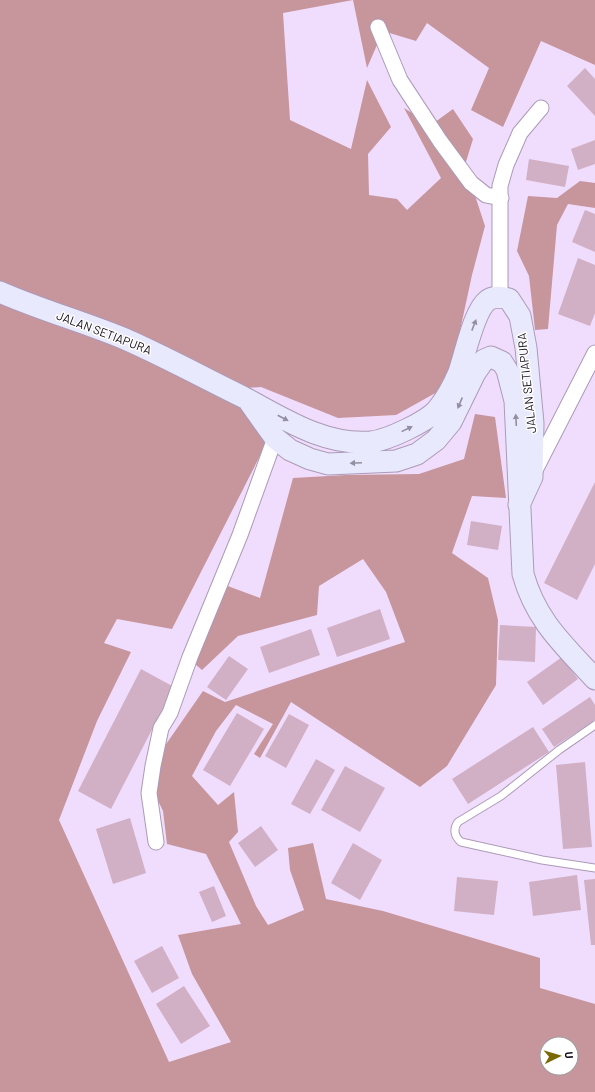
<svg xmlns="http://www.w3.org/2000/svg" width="595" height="1092" viewBox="0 0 595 1092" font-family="Barlow,sans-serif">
  <rect width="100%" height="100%" fill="#f0ddfd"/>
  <path fill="#c7959c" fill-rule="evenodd" d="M0,0H595V65L541,41L503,127L471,110L489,68L427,23L416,41L383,31L367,68L353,0L283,13L290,120L351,149L367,80L391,127L368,154L369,195L397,199L407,210L441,178L404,108L431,125L453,109L473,139L465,165L485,226L472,275L448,386L396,415L338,418L261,387L234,389L267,442L172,629L117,619L104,643L131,652L97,721L59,820L169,1062L231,1042L192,974L178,935L241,924L206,854L167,844L163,811L149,782L162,750L203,691L225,702L405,642L386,592L363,559L319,586L317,615L238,636L202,670L189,659L225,585L260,598L293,478L346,475L419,474L464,459L475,414L495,417L506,498L472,496L452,553L488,578L498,620L496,685L447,766L420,787L291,702L260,758L254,754L273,724L236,705L216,731L192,776L218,805L234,792L238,832L229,842L256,906L268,925L304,910L290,870L288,848L313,843L326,899L383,911L540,958V988L595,1004V1092H0ZM547,1044H571V1068H547Z
    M580,181L595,183V208L568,204L557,225L548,329L535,330L529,276L517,251L528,196L557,198Z"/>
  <path fill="#d1afc4" d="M585,68L595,79V116L567,86Z
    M595,140V164L578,170L571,149Z
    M529,159L569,166L565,187L526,180Z
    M585,210L595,214V252L572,242Z
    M578,258L595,265V313L590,326L558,314Z
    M595,482V564L577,600L544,583Z
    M471,521L502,526L498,550L467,545Z
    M380,609L390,639L337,657L327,628Z
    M500,625L536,627L535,662L498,660Z
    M311,629L320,655L269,673L260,647Z
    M229,656L248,669L226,700L207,687Z
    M562,657L578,679L543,705L527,682Z
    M141,669L174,687L111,809L78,791Z
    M590,697L595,705V720L554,747L542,729Z
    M237,713L264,729L230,786L203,770Z
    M289,714L309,725L286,768L265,756Z
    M533,727L549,752L468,804L452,779Z
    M316,759L335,770L310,814L291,804Z
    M585,762L592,847L563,849L556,765Z
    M345,766L385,788L360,832L321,810Z
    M130,818L146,873L113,884L96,829Z
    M261,826L278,850L255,867L238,843Z
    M353,843L382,860L360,900L331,883Z
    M577,875L581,910L533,916L529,882Z
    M457,877L498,881L494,915L454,911Z
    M595,879V945H591L584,880Z
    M214,886L226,916L212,922L199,892Z
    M162,946L179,978L152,993L134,961Z
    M184,986L210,1026L181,1044L156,1004Z"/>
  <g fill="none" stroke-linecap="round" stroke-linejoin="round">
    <defs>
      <path id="lane" d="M595,725L559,750L501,796L458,822C453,829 454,836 461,842L542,860L595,868"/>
      <path id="street" d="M378,27L400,80L440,141L471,183L486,195L501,198
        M500,297V186L506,165L520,133L541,108
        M533,474L595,353
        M156,842L149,793L153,766L161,728L170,713L190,657L240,535L275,438"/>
      <path id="secondary" d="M0,292C41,310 84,322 125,339C166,357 204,378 243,397C283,418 324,446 371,442C388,440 426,422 437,410C446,399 454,384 459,372C465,355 474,310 488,300C495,296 502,297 509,299L520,316L526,348L533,423L532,477L519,505
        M250,403L275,438L290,450L310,459L328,464L396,461L417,454L436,440L451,422L475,373L484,360L491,357L502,362L507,370L515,401L523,574C536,621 564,645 595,679"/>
    </defs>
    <use href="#lane" stroke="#ac9ab8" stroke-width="9"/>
    <use href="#street" stroke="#ac9ab8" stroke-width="17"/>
    <use href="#secondary" stroke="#ac9ab8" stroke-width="23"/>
    <use href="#lane" stroke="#fff" stroke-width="7"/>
    <use href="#street" stroke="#fff" stroke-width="15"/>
    <use href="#secondary" stroke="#e8e9fd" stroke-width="21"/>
  </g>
  <defs><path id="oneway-solid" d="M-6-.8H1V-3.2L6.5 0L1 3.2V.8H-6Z"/></defs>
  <g fill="#928fa0">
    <use href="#oneway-solid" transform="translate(474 325) rotate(-69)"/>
    <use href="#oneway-solid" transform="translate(460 403) rotate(113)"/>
    <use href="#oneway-solid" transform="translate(283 418) rotate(28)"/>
    <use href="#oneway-solid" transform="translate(516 420) rotate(-93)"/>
    <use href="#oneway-solid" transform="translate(407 429) rotate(-26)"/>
    <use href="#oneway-solid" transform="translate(356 463) rotate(178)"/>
  </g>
  <g text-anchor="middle" stroke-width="3" stroke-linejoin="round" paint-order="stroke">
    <g font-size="12" fill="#100914" stroke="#fff">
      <text transform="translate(104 333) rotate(21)" y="4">JALAN SETIAPURA</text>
      <text transform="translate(527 383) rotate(-96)" y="4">JALAN SETIAPURA</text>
    </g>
  </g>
  <g transform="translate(559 1056) rotate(85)"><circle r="19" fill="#ffffff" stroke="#9f9da1"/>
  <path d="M0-3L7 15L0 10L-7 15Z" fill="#7c6800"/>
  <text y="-6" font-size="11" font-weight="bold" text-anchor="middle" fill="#100914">U</text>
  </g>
</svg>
